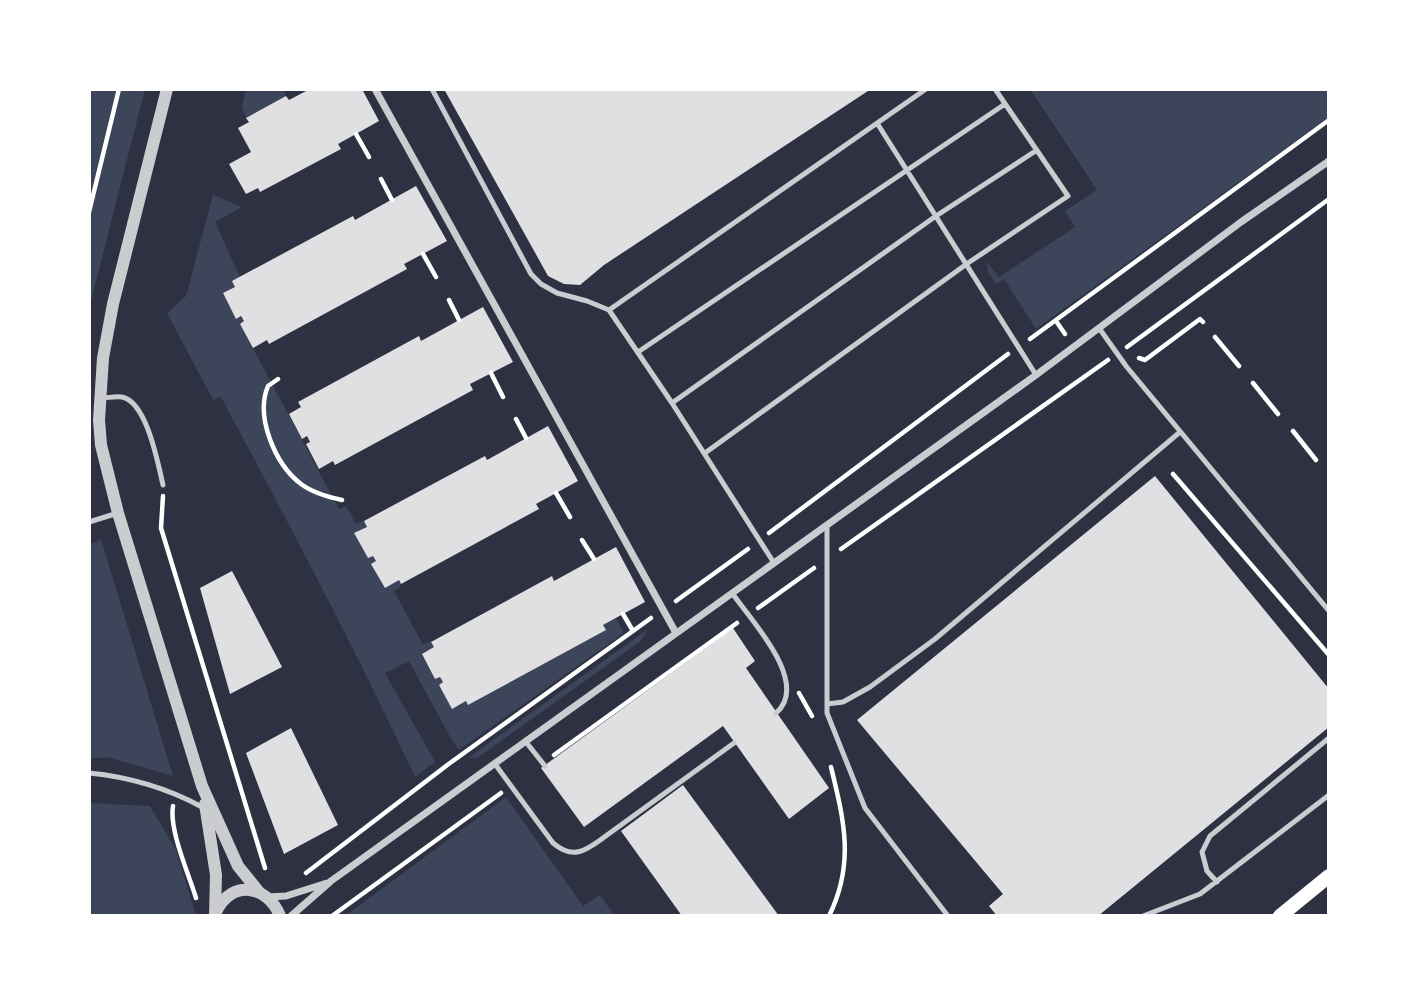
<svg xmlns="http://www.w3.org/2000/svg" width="1418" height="1005" viewBox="0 0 1418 1005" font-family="Figtree,sans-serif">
  <rect width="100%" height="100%" fill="#2d3142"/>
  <path fill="#3c4559" d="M89,89H145L89,309Z
    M246,89H283L286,96L246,118L242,107Z
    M1030,89H1329V117L1036,329L1004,279L996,284L988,272L986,263L987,262L999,277L1075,227L1065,211L1097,190Z
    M213,195L242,207L215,222L240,277L235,287L223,294L236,318L240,317L244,321L240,324L339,509L346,506L356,524L363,521L367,527L354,534L368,558L373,556L376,561L372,564L384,587L399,580L401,587L394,591L423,645L431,641L434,647L422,655L435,679L440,677L443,682L439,685L452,709L466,701L468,704L605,630L603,625L616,618L624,633L459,750L449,735L409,661L385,673L435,762L415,777C355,648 288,522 221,397L213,400L167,313L186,296Z
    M101,539L173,776L107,757L89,759V545Z
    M648,629L641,641L477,758H468Z
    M506,797L583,906L600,895L615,916H345Z
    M89,803L150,806L176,850L196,916H89Z"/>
  <path fill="#e0e0e3" d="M310,89H362L379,121L338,144L341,149L260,192L258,188L246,194L229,164L251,152L238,128L249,122L246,118L286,96L289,100Z
    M444,89H871L604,265L580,285L564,284L548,276Z
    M416,186L447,241L404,264L407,269L269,344L267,340L253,348L240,324L244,321L241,316L236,319L223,293L235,287L232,281L353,216L355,220Z
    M483,307L513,362L470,384L473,390L335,465L333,461L319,469L306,444L310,442L307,436L302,439L289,414L301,407L298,402L419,336L421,341Z
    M548,426L578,481L536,504L539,509L401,584L399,580L385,588L371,564L376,561L373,556L368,558L354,533L367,527L364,521L485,456L487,460Z
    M1155,476L1329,689V727L1098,916H997L989,906L1003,894L857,720Z
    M616,547L645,602L603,625L606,630L468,705L466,701L452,709L439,685L443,682L440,677L435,679L422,654L434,647L431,642L552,576L554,581Z
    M232,571L282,667L230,694L200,588Z
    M733,628L755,661L746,668L829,788L789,819L723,726L584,827L541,768Z
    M291,728L338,825L284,854L246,753Z
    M683,785L779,916H682L621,831Z"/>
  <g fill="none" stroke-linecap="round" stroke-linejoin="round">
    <path stroke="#fff" stroke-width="4.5" d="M356,134L369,157
      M381,179L392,200
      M89,212L119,89
      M423,254L436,277
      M449,300L459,320
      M1056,321L1065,334
      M1215,337L1239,366
      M1030,339L1329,120
      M1127,347L1329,199
      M1139,358L1145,360L1200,319L1203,322
      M491,373L503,397
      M278,379L268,386C255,417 275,464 301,484C313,493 328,497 342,500
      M1253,383L1278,414
      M516,419L526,438
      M1293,431L1316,460
      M1173,474L1329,655
      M556,493L570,517
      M163,496L161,528L265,868
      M769,533L1008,354
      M582,540L594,559
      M841,549L1108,360
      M676,601L748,549
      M758,608L814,568
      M623,614L633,631
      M799,693L812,716
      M554,755L737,623
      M173,806C169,830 188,872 196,898
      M306,873L450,763L651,618
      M332,916L501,793
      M829,916C855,864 844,820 831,767"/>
    <path stroke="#caccd0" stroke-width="5" d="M432,89L531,274L541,284L557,293L587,301L609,310L672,403L774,563
      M877,123L1036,375
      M609,310L926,89
      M1099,328L1126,366L1329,611
      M638,352L1005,104
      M100,398C107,398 115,396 122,397C147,402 158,464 163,485
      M672,403L936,216L1037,150
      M705,453L968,263L1068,196L995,89
      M89,522L118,513
      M827,525V704L843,702L870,687L935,639L1180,432
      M732,593C751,620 811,683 776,713
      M827,704V713L865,808L948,916
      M526,742L545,766
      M495,764L553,843C573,860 585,851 603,838L734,743
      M89,773C130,777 167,788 202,807
      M1217,882L1207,871L1202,852L1210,836L1329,738
      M1143,916L1200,894L1329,795"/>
    <path stroke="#caccd0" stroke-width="7" d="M375,89L676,633
      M268,897L286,896L327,883
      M291,916L331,881L1036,375L1241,222L1329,161"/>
    <path stroke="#caccd0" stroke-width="12" d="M167,89L113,304L103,358L99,420L101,445L118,513L202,786L238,866L259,892
      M205,804L216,875L215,915
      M216,912C231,879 268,885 280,916"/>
    <path stroke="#fff" stroke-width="14" d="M1280,916L1329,876"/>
  </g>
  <rect width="1418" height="1005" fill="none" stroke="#ffffff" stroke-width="182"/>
</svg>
